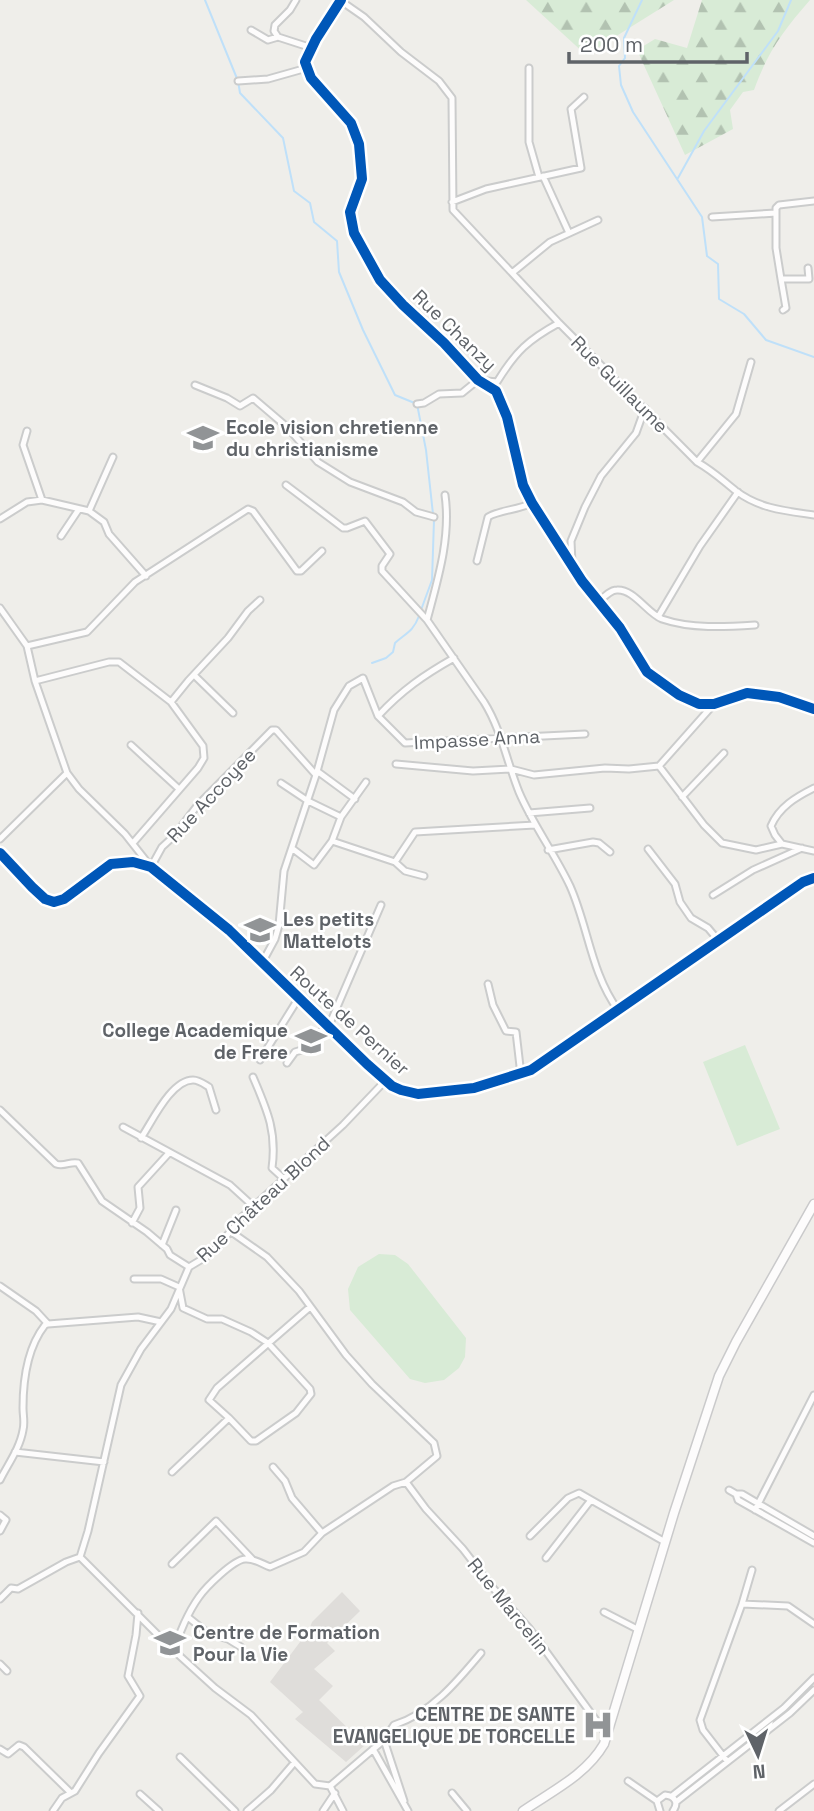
<svg xmlns="http://www.w3.org/2000/svg" width="814" height="1811" viewBox="0 0 814 1811" font-family="'Space Grotesk',sans-serif">
  <defs>
    <pattern id="forest-firs" width="22" height="20" patternUnits="userSpaceOnUse" patternTransform="scale(1.75)"><rect width="22" height="20" fill="#d8ebd6"/><path d="M5 1l3.5 6h-7zM16 11l3.5 6h-7z" fill="#b2c2b1"/></pattern>
  </defs>
  <rect width="100%" height="100%" fill="#efeeea"/>
  <path fill="#dfddda" d="M342,1592L360,1611L327,1643L335,1651L314,1669L333,1686L319,1700L365,1745L346,1762L295,1719L303,1712L270,1682L309,1630L312,1622Z"/>
  <path fill="#d8ebd6" d="M745,1045L780,1129L737,1146L703,1062Z
    M379,1254L395,1255L408,1264L466,1338L465,1357L459,1368L444,1380L425,1383L410,1379L350,1310L348,1289L358,1267Z"/>
  <path fill="url(#forest-firs)" d="M526,0H674L586,55Z
    M702,0H810C783,31 768,51 754,90L743,92L730,110L733,129L685,155L637,50L655,39L687,48Z"/>
  <g fill="none" stroke-linecap="round" stroke-linejoin="round">
    <path stroke="#bfe0f9" stroke-width="2" d="M205,0L238,81L240,93L283,138L294,191L310,203L314,222L337,241L339,272L363,330L395,395L417,404L426,450L433,514
      M642,0L624,38L625,58L619,66L621,85L633,112L702,217L707,256L718,264L719,299L744,314L766,340L814,357
      M678,178L704,131L778,31L791,0
      M421,610L432,580L434,520
      M372,663L386,658L393,652L395,643C406,633 413,632 419,616"/>
    <defs>
      <path id="street" d="M341,0L316,39L305,62L311,78L351,123L359,144L362,179L350,212L354,233L380,280L403,305L444,343L478,380L496,391L507,417L523,485L532,503L582,581L620,628L647,672L679,695L699,704H714L747,693L779,697L814,709
        M341,1L364,17L401,52L439,81L452,98L453,210L559,323L697,462C713,471 722,480 736,491C760,509 786,511 814,515
        M251,30L268,40L278,37L312,48
        M278,37L274,31L275,25L290,10L296,0
        M529,68V142L539,177
        M238,81L268,79L307,68
        M543,176L569,233
        M452,202L486,189L581,168L571,109L584,97
        M712,217L776,213
        M512,273L550,242L598,220
        M781,279L776,248V208L779,205L814,201
        M783,310L786,308L781,279H809L808,268
        M195,385L227,398L240,406L253,398L287,427L318,462L350,482L403,502L416,512L434,517
        M417,404L424,403L439,394L462,393L478,380L497,382C516,351 528,340 559,323
        M27,431L23,445L42,500
        M697,462L736,414L751,362
        M286,485L343,528H347L365,521L390,554L382,566V571L427,620L484,702C501,729 507,762 519,792C533,825 555,854 570,886C588,926 591,973 618,1010
        M89,511L113,457
        M0,519L27,502L42,500L89,511L104,522L109,534L146,576
        M61,536L79,509
        M477,561L488,517C499,510 518,510 532,503
        M572,563L571,541L585,507L601,476L636,433L645,408
        M599,602C604,597 610,590 617,590C634,589 647,613 662,619C691,629 725,627 755,625
        M0,608L27,646L35,681L67,773L79,789L125,834L151,867L162,847L174,836L197,806L272,730H276L316,775
        M658,617L700,546L738,492
        M427,620C438,579 451,537 445,495
        M27,646L87,632L135,582L248,509L253,511L297,571H301L322,551
        M194,675L233,713
        M35,681L109,662H119L171,702L188,681L228,638L248,611L260,600
        M714,704L659,766L704,825L722,843L756,850L782,844L814,851
        M378,716C402,690 424,675 454,658
        M131,745L179,789
        M396,764L473,771L511,769L534,775L605,768L629,769L659,766
        M317,771L355,799
        M281,783L308,801L341,817
        M682,797L724,753
        M529,813L590,808
        M0,839L67,773
        M332,841L395,862L405,871L424,876
        M133,843L198,768L204,758L203,746L171,702
        M782,844L775,835L771,826C779,807 796,797 814,788
        M293,849L314,865L332,841L341,817L366,782
        M648,849L675,884L680,902L691,918L708,928L718,940
        M548,850L593,842L599,843L610,852
        M395,862L415,832L535,825
        M713,895L753,870L802,848
        M262,963L275,939L279,925L284,871L316,775L334,710L349,686L363,678L378,716L405,743L585,734
        M488,984L493,1005L506,1031L516,1032L521,1075
        M328,1028L381,905
        M260,1060L298,999
        M287,1063L295,1052L305,1049L326,1026
        M253,1077C267,1110 277,1131 272,1168L283,1178
        M0,1110L56,1164C65,1167 70,1161 78,1163L102,1201L147,1232L167,1249L170,1255L189,1267
        M123,1127L230,1185L253,1206
        M141,1138C152,1122 171,1080 193,1080C199,1080 204,1084 209,1087L216,1110
        M132,1223L140,1208L138,1187L169,1153
        M162,1245L176,1210
        M134,1279H161L179,1287L183,1308L207,1319H222L251,1332L268,1343L310,1389L311,1394L296,1413L256,1441H251L229,1418
        M0,1286L36,1311L48,1324L138,1317L161,1322
        M15,1452L104,1462
        M273,1467L285,1481L292,1498L322,1533
        M172,1472L229,1418L209,1400L217,1388L310,1307
        M0,1480C8,1464 20,1448 23,1430C25,1422 23,1416 23,1408C23,1380 27,1348 45,1325L48,1324
        M406,1482L426,1509L463,1549L493,1588L529,1628L606,1734
        M729,1490L736,1494L738,1500L814,1543
        M736,1494H742L814,1536
        M755,1510L814,1395
        M0,1515L6,1520L0,1531
        M530,1536L568,1498L579,1493L665,1542
        M80,1557L88,1531L121,1385L141,1349L171,1309L189,1267L209,1255L219,1245L243,1216L343,1125L386,1080
        M80,1557L171,1648L215,1688L251,1715L315,1784L330,1786
        M546,1558L591,1500
        M172,1564L216,1521L252,1559
        M0,1599L11,1588L18,1589L66,1562L80,1557
        M742,1604L752,1570
        M604,1612L639,1630
        M189,1618L209,1634L228,1639L241,1647
        M175,1651C178,1634 189,1611 199,1597C206,1587 233,1560 245,1559C254,1558 262,1564 270,1567L304,1552L322,1533L393,1486L406,1482L437,1456L434,1443L372,1384L346,1355L299,1291L267,1257L230,1231
        M0,1664L7,1671
        M384,1740L404,1801
        M0,1749L8,1754L19,1745L24,1747L71,1793
        M373,1749L408,1811
        M180,1757L235,1811
        M727,1761L703,1730L700,1720L742,1604L788,1606L814,1624
        M628,1781L657,1801
        M330,1786L384,1740L394,1725C431,1713 456,1683 481,1653
        M330,1786L343,1811
        M452,1793L467,1811
        M140,1794L159,1811
        M672,1796L784,1708L814,1678
        M676,1802L790,1713L814,1690
        M53,1811L62,1798L75,1791L99,1753L140,1696L128,1676L136,1635L138,1613
        M247,1811L271,1790L294,1763
        M323,1811L335,1793
        M660,1811L657,1801L665,1795C675,1796 679,1803 673,1811
        M779,1811L814,1784"/>
      <path id="secondary" d="M0,853L32,887L45,899L54,902L64,899L111,864L133,862L151,867L229,930L367,1064L392,1086L401,1090L418,1094L474,1088L531,1070L803,882L814,878
        M523,1811C552,1791 586,1775 604,1744L674,1513L719,1376L736,1342L814,1204"/>
    </defs>
    <use href="#street" stroke="#cbcccc" stroke-width="9"/>
    <use href="#secondary" stroke="#cacacb" stroke-width="11"/>
    <use href="#street" stroke="#fdfcfc" stroke-width="5"/>
    <use href="#secondary" stroke="#fdfcfc" stroke-width="8"/>
    <defs>
      <path id="cycleway" d="M341,0L316,39L305,62L311,78L351,123L359,144L362,179L350,212L354,233L380,280L403,305L444,343L478,380L496,391L507,417L523,485L532,503L582,581L620,628L647,672L679,695L699,704H714L747,693L779,697L814,709
        M0,853L32,887L45,899L54,902L64,899L111,864L133,862L151,867L229,930L367,1064L392,1086L401,1090L418,1094L474,1088L531,1070L803,882L814,878"/>
    </defs>
    <use href="#cycleway" stroke="#fff" stroke-width="15"/>
    <use href="#cycleway" stroke="#0057b8" stroke-width="10"/>
  </g>
  <defs>
    <symbol id="school-bare" viewBox="-9 -9 18 18"><path d="M0-5L7-2L0 1L-7-2ZM-4 1L0 2.5L4 1V4Q0 6-4 4Z" fill="#919496" stroke="#fff" stroke-width="2.5" paint-order="stroke"/></symbol>
    <symbol id="university-bare" viewBox="-9 -9 18 18"><path d="M0-5L7-2L0 1L-7-2ZM-4 1L0 2.5L4 1V4Q0 6-4 4Z" fill="#919496" stroke="#fff" stroke-width="2.5" paint-order="stroke"/></symbol>
    <symbol id="hospital-bare" viewBox="-9 -9 18 18"><path d="M-5-5h3v3.5h4V-5h3V5h-3V1.5h-4V5h-3Z" fill="#919496" stroke="#fff" stroke-width="2.5" paint-order="stroke"/></symbol>
  </defs>
  <g fill-rule="evenodd">
    <use href="#school-bare" x="181" y="416" width="44" height="44"/>
    <use href="#school-bare" x="238" y="908" width="44" height="44"/>
    <use href="#school-bare" x="289" y="1019" width="44" height="44"/>
    <use href="#university-bare" x="148" y="1621" width="44" height="44"/>
    <use href="#hospital-bare" x="576" y="1703" width="44" height="44"/>
  </g>
  <g text-anchor="middle" stroke-width="5" stroke-linejoin="round" paint-order="stroke">
    <g font-size="19" fill="#5f6368" stroke="#fff">
      <text transform="translate(455 330) rotate(44)" y="7">Rue Chanzy</text>
      <text transform="translate(620 384) rotate(45)" y="7">Rue Guillaume</text>
      <text transform="translate(477 739) rotate(-3)" y="7">Impasse Anna</text>
      <text transform="translate(211 795) rotate(-47)" y="7">Rue Accoyee</text>
      <text transform="translate(350 1020) rotate(42)" y="7">Route de Pernier</text>
      <text transform="translate(263 1199) rotate(-43)" y="7">Rue Château Blond</text>
      <text transform="translate(509 1606) rotate(51)" y="7">Rue Marcelin</text>
    </g>
    <g font-size="19" font-weight="bold" fill="#5f6368" stroke="#fff" text-anchor="start">
      <text x="226" y="434">Ecole vision chretienne<tspan x="226" dy="22">du christianisme</tspan></text>
      <text x="283" y="926">Les petits<tspan x="283" dy="22">Mattelots</tspan></text>
      <text x="288" y="1037" text-anchor="end">College Academique<tspan x="288" dy="22">de Frere</tspan></text>
      <text x="193" y="1639">Centre de Formation<tspan x="193" dy="22">Pour la Vie</tspan></text>
      <text x="575" y="1721" text-anchor="end">CENTRE DE SANTE<tspan x="575" dy="22">EVANGELIQUE DE TORCELLE</tspan></text>
    </g>
  </g>
  <g transform="translate(758 1755) rotate(176)" stroke="#ffffff" stroke-width="5" paint-order="stroke">
  <path d="M0-5L12 26L0 18L-12 26Z" fill="#5f6368"/>
  <text y="-10" font-size="19" font-weight="bold" text-anchor="middle" fill="#5f6368">N</text>
  </g>
  <path d="M569 52v10h178v-10" fill="none" stroke="#5f6368" stroke-width="3.5"/>
  <text x="580" y="52" font-size="21" fill="#5f6368" stroke="#ffffff" stroke-width="5" paint-order="stroke">200 m</text>
</svg>
